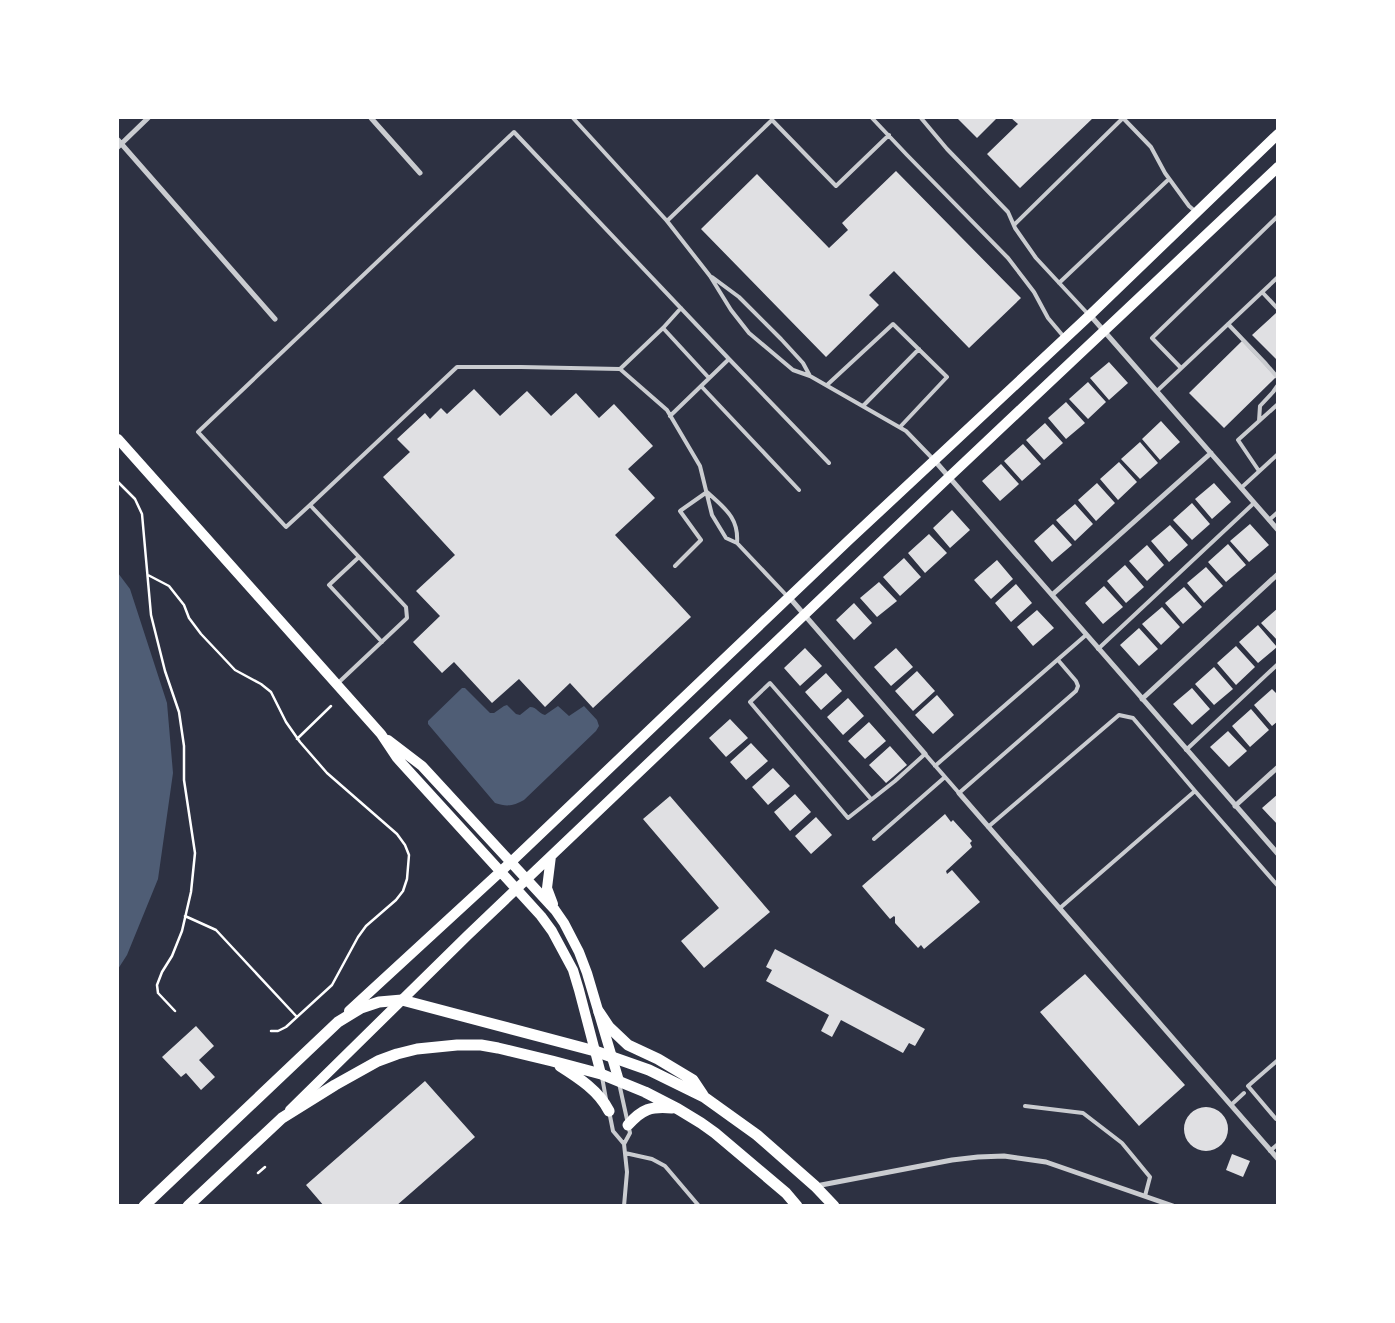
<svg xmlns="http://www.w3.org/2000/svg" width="1395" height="1323" viewBox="0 0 1395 1323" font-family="Signika,sans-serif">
  <rect width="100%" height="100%" fill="#2d3142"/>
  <path fill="#4f5d75" d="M118,573L130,589L167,703L173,773L158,879L127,955L118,969Z
    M462,688H465L490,713H494L504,706L507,705L516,714L520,715L530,707C537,707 539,714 545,715L558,706L569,716L584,706L597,720L599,726L596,731L524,800C513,806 507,807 495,803L428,724V721Z"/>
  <path fill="#e0e0e3" d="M957,118H997L977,138Z
    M1011,118H1093L1020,188L987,154L1018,124Z
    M896,171L1021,298L969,348L894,271L869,295L879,305L826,357L701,229L757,174L829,248L848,230L842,223Z
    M1276,313L1278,314V361L1252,335Z
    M1242,341L1276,377L1224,428L1189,393Z
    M1109,362L1128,383L1109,400L1090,378Z
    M1088,382L1106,402L1088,419L1069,399Z
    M474,389L500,416L527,391L551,416L576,393L599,418L614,404L653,446L628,469L655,498L615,535L691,617L593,708L570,683L545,707L519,679L492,703L454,662L442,673L413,642L440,616L416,591L455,555L383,477L410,452L397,439L425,413L430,419L441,408L447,414Z
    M1066,402L1085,423L1066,439L1048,418Z
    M1161,421L1180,442L1160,460L1142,439Z
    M1045,423L1063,443L1044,460L1026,440Z
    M1140,442L1158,463L1140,479L1121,459Z
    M1023,444L1041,464L1022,481L1004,461Z
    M1119,462L1137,482L1118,500L1100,479Z
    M1001,464L1019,484L1000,501L982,481Z
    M1097,483L1115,503L1096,521L1078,500Z
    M1214,483L1231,502L1212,519L1195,499Z
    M1192,503L1210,524L1192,540L1173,520Z
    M1075,504L1093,524L1075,541L1056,520Z
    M952,510L970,530L950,548L933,528Z
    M1053,524L1072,545L1052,562L1034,541Z
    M1250,524L1269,545L1249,562L1230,541Z
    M1170,525L1188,545L1169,562L1151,541Z
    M929,534L947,553L925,573L908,553Z
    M1228,544L1246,565L1226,582L1208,562Z
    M1147,545L1164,565L1147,581L1129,561Z
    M904,558L921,577L900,596L883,577Z
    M997,560L1013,579L991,599L974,580Z
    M1125,565L1144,587L1126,603L1107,581Z
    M1206,567L1223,586L1204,603L1187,583Z
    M879,582L897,601L877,617L860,598Z
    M1016,584L1032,603L1011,622L995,603Z
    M1104,586L1123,607L1103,624L1085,603Z
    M1184,587L1202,607L1183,624L1165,603Z
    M854,603L872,623L854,640L836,620Z
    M1162,607L1180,627L1161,645L1142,624Z
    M1278,608V641L1261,623Z
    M1037,610L1054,628L1033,646L1017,627Z
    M1258,625L1277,647L1258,663L1239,642Z
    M1139,628L1158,649L1139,666L1120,645Z
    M1236,646L1255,667L1236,685L1217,663Z
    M805,648L822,666L800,686L784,668Z
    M896,648L913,667L891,686L874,667Z
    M1214,667L1233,689L1214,705L1195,684Z
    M917,671L935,691L913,711L895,691Z
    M826,673L842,691L821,710L805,692Z
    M1192,688L1210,709L1192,725L1173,704Z
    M1272,689L1278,695V721L1272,726L1254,705Z
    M937,695L954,715L933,734L915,715Z
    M848,698L864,716L843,735L827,717Z
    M1251,709L1269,730L1250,747L1232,726Z
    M730,719L748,738L726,757L709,738Z
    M869,722L886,741L865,759L848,741Z
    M1228,731L1247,751L1229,767L1210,747Z
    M751,743L768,761L746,780L730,762Z
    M890,746L907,765L886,783L869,765Z
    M773,768L790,786L768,805L752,787Z
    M795,794L811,812L790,831L774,812Z
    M1278,794V825L1262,808Z
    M670,796L770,912L704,968L681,941L719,908L643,819Z
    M945,814L951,822L953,820L972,841L970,843L972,847L946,871L947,874L952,870L980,902L924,949L921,945L918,948L895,923V917L894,916L890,919L862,886Z
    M816,817L832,835L811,854L795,836Z
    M775,949L925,1029L915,1046L909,1043L903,1053L841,1020L832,1037L821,1031L829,1015L766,981L772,970L766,967Z
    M1085,974L1185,1085L1139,1126L1040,1012Z
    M196,1026L214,1046L199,1060L215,1077L201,1090L186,1073L181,1077L162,1057Z
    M425,1081L475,1137L396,1206H324L306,1185Z
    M1184 1129a22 22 0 1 1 44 0a22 22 0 1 1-44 0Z
    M1232,1154L1250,1161L1243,1177L1226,1170Z"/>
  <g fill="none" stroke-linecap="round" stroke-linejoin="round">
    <path stroke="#fff" stroke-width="2.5" d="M118,482L135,499L142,514L151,615L165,671L179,712L184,746V780L195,853L191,892L182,931L172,956L162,972L157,985L158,993L175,1011
      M148,575L169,586L184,605L189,618L201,634L235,670L261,684L271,692L286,722L300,742L327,773L397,834L405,845L409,855L407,879L403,891L396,900L366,926L358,937L332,985L286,1027L278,1031H271
      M297,739L331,706
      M185,916L216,930L297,1017
      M258,1173L265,1167"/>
    <path stroke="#caccd0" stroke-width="4" d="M573,118L667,221L710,276L731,310L749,333L793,370L810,376L906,431L934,460
      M872,118L907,155L1008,258L1034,292L1048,318L1064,337
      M921,118L947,149L1008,212L1015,228L1036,258L1088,314
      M1123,118L1151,147L1165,173L1189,206L1196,212
      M667,221L772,120L836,186L889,135
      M1014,225L1123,118
      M712,277L739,297L781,339L803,363L810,376
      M1059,283L1169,179
      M1262,292L1278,309
      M1228,324L1266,364L1278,378
      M663,328L709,378
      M1181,368L1152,338L1278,216
      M620,369L663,328L681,308
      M827,385L893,324L947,377L900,427
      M701,386L799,490
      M1157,391L1278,277
      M863,406L919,349
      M670,416L729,359L829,463
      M1259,421L1260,406L1273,392L1278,385
      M1259,471L1238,440L1278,404
      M1241,488L1278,454
      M707,492C724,508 739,517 737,543
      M310,505L457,367H521L620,369L667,410L700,466L712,515L726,538L737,543L788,597
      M1269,520L1278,512
      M359,557L329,585L382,642
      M675,566L701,540L680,511L707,492
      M1098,649L1254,503
      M337,684L407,618L406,607L310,505L286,527L198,432L514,132L729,359
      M1186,750L1278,664
      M935,766L1086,635
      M871,799L770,683L750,702L848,818L895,781L925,754L959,793L1076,691L1078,686L1076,681L1058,660
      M988,827L1119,715L1133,718L1195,791L1278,886
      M874,839L945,777
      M1060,908L1195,791
      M1278,1060L1248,1086L1276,1119L1278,1118
      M602,1077L606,1099
      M619,1083L630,1133L624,1144L627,1172L624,1206
      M1231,1105L1244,1093
      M1025,1106L1083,1113L1122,1143L1150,1177L1145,1196
      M609,1111L613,1131L624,1144
      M1270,1151L1278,1144
      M625,1153L652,1159L665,1166L699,1206"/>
    <path stroke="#caccd0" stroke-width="5" d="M371,118L420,173
      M118,140L275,319
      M118,147L148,118
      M1090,315L1278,530
      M935,461L1278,854
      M1052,595L1211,453
      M789,597L925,754
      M1142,699L1278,574
      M959,793L1278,1159
      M1235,806L1278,767
      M816,1186L952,1160L978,1157L1004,1156L1046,1162L1173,1206"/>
    <path stroke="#fff" stroke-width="10" d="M118,439L381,734L397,758L541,916L552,931L573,970L579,990L601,1074
      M388,740L422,766L555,910L564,923L579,952L587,973L619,1081
      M551,856L547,888L553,904
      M349,1011L511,862L849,540L1090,315L1278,134
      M290,1110L468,935L949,477L1278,167"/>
    <path stroke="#fff" stroke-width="11" d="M599,1012L609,1027L628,1045L658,1059L693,1080L703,1095
      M560,1066C579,1078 599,1091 609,1111
      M628,1125C642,1109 651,1106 672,1108
      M144,1206L338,1022L361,1008L379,1002L402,1000L595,1051L649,1070L704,1097L757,1135L815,1186L834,1206
      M188,1206L282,1118L335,1085L378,1061L397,1054L417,1049L457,1045H481L498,1048L552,1061L601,1074L645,1092L678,1109L701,1123L715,1133L786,1193L797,1206"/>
  </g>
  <rect width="1395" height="1323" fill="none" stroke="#ffffff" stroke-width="238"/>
</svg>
